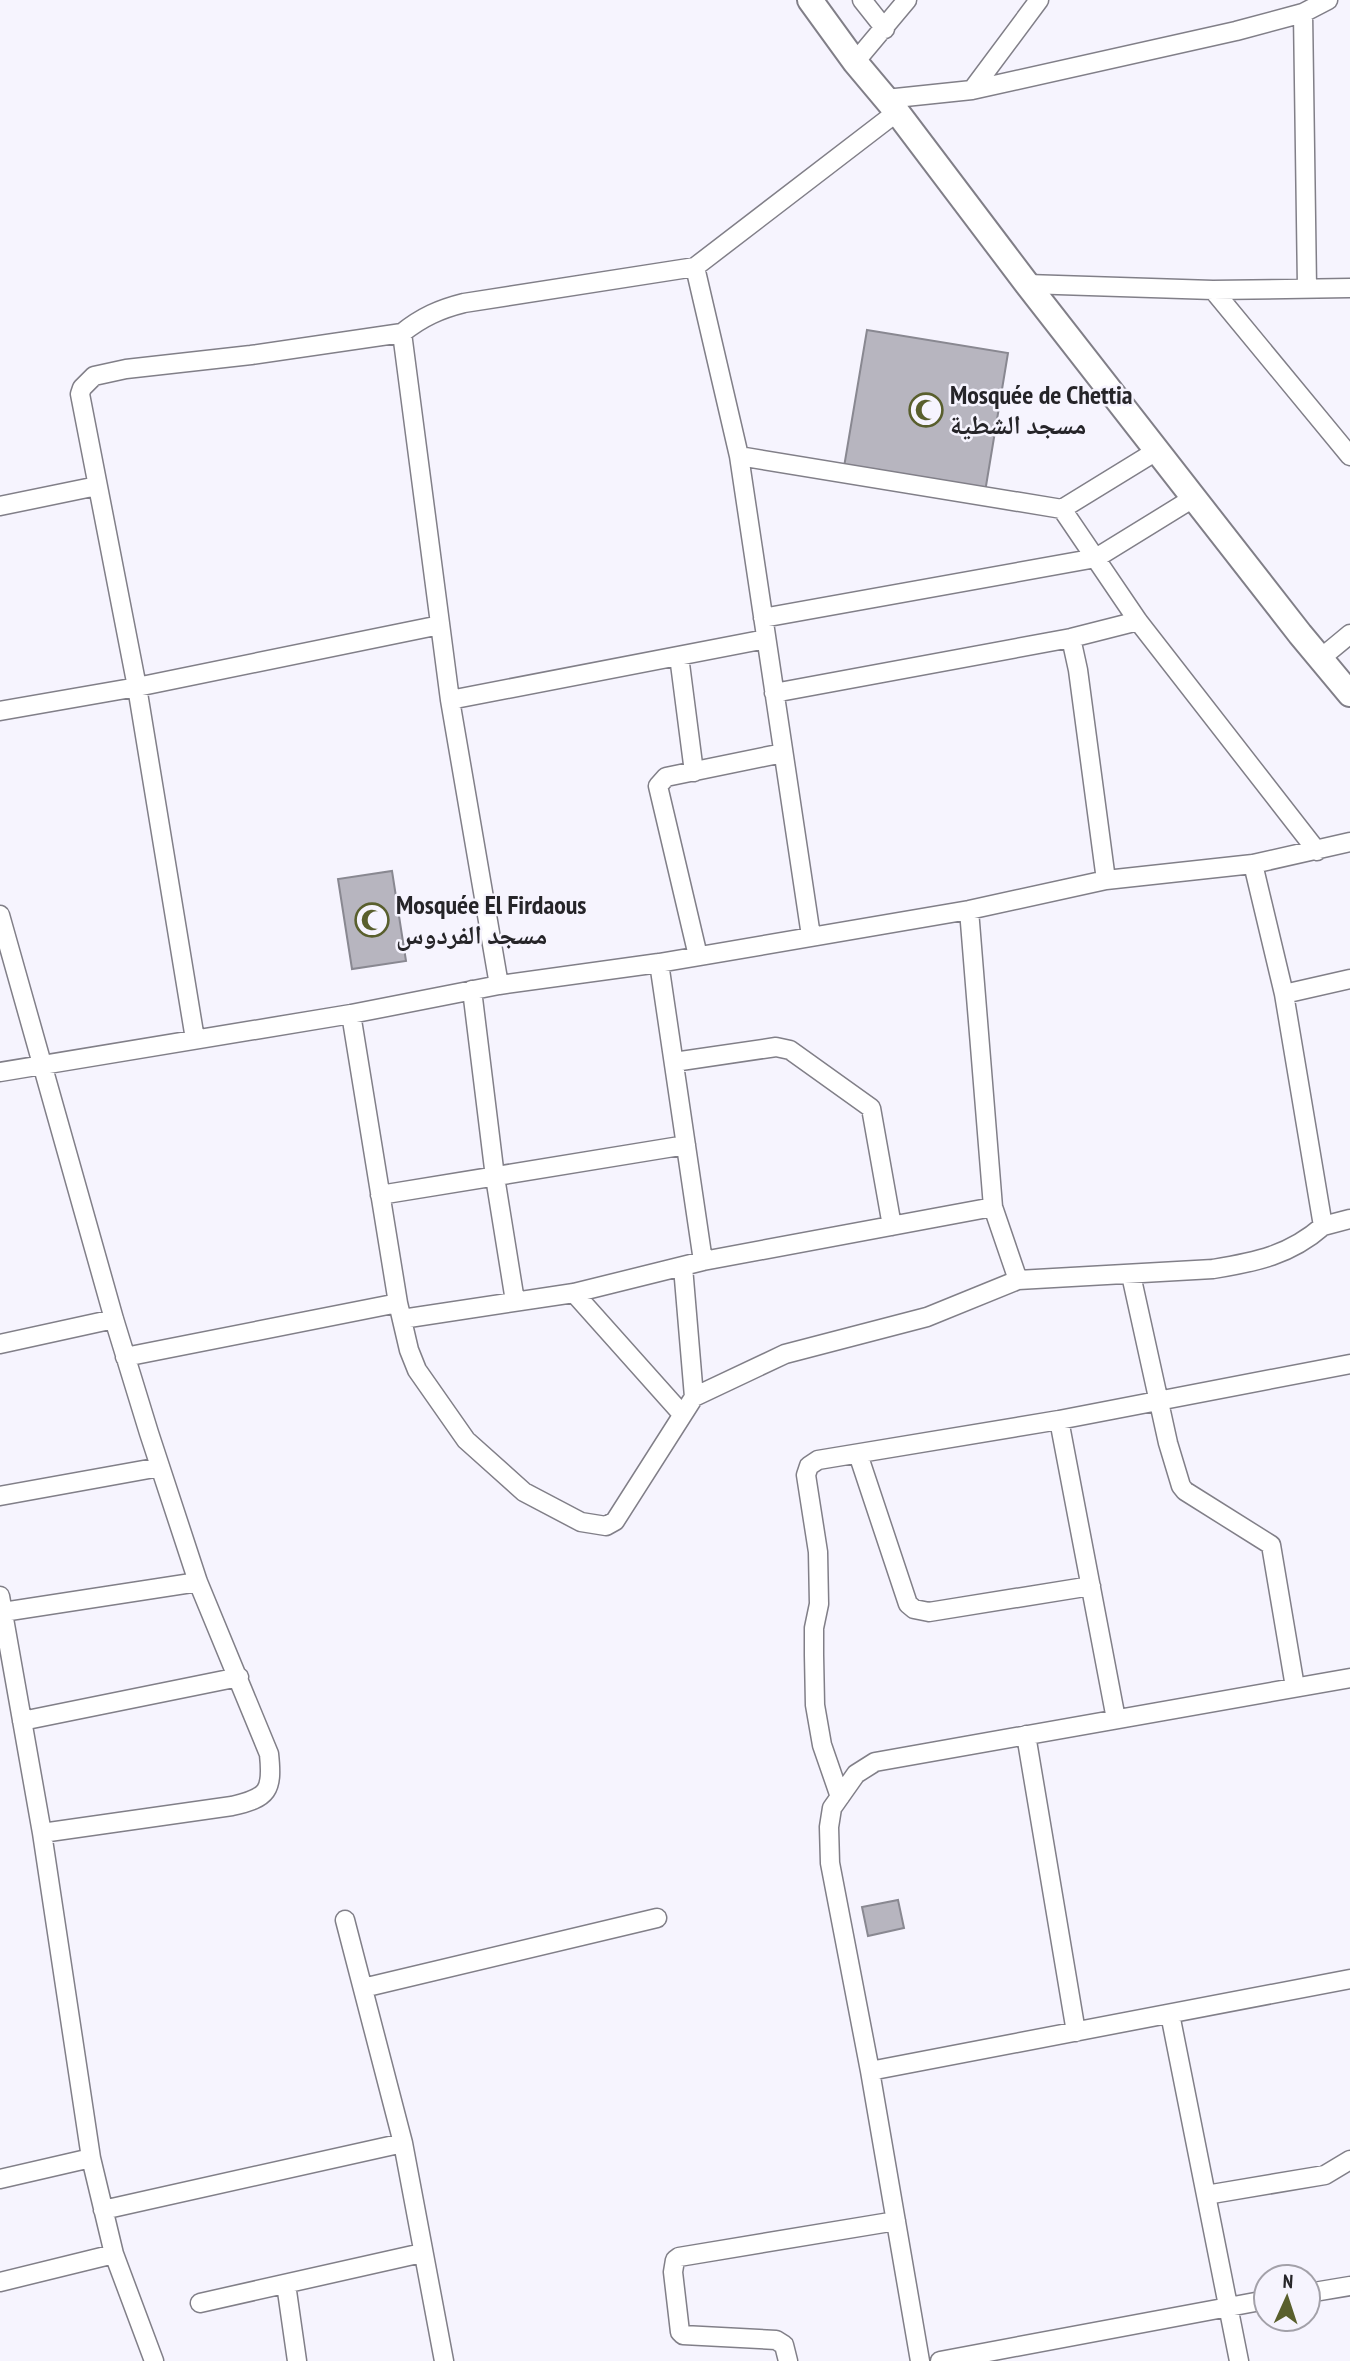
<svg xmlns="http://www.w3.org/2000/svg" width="1350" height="2361" viewBox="0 0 1350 2361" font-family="'PT Sans Narrow','Noto Naskh Arabic',sans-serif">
  <rect width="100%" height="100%" fill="#f6f4fe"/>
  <path fill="#b7b5bf" stroke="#898891" stroke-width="2" d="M867,330L1008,353L985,492L844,467Z
    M392,871L406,961L352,969L338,879Z
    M898,1900L904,1928L868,1936L862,1907Z"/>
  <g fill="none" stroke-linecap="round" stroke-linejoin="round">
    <defs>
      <path id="street" d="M862,0L885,29
        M1303,13L1307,287
        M855,62L907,0
        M972,90L1039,0
        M886,99L972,90L1236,31L1303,13L1328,0
        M695,267L739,456L811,936
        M1027,284L1213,290L1350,288
        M1213,290L1350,456
        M739,456L1062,509L1138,621L1317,851
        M0,506L97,486
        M1062,509L1158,450
        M763,618L1096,558L1195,497
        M1071,638L1078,670L1106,880
        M679,656L694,772
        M1321,658L1350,634
        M774,693L1071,638L1138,621
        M450,700L766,639
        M0,711L137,687L440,625
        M1253,864L1284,994L1323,1226L1350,1219
        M0,915L114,1319L149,1433L198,1582L269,1754C273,1791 268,1798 232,1806L42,1833
        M698,956L658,786L666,777L783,753
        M659,963L703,1261
        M499,985L450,700L402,333C422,317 440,309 464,303L695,267L897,112
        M472,990L495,1177L515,1301
        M1284,994L1350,979
        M195,1039L137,687L80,394L82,388L94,376L126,369L251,355L402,333
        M674,1062L776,1047L790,1050L871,1108L892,1226
        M0,1072L351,1014L499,985L659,963L969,910L1106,880L1253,864L1350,842
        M380,1195L686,1145
        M993,1207L1018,1280L1213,1269C1256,1262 1290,1255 1323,1226
        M1131,1275L1168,1443L1181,1486L1185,1491L1271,1545L1295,1687
        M574,1293L682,1414
        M398,1303L409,1350L417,1370L466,1440L524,1492L581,1522L606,1526L615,1521L694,1397L683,1267
        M402,1319L574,1293L703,1261L993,1207L969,910
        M0,1344L114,1319
        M125,1357L398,1303L351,1014
        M694,1397L785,1354L927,1317L1018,1280
        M1059,1420L1116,1719
        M858,1454L908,1604L914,1609L929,1612L1091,1586
        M0,1496L160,1467
        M0,1596L42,1833L91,2158L114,2254L154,2361
        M3,1612L198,1582
        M22,1721L239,1677
        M1026,1735L1076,2032
        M840,1797L822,1745L815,1705L814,1655V1628L819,1604L818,1552L806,1475L809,1466L818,1460L1059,1420L1350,1364
        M345,1920L403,2143
        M363,1988L657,1918
        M1170,2014L1239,2361
        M870,2071L1350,1979
        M0,2179L91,2158
        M1206,2195L1325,2175L1350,2160
        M103,2210L403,2143L444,2361
        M0,2282L114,2254
        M286,2284L297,2361
        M1308,2293L1350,2286
        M200,2303L422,2253
        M788,2361L784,2345L776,2340L683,2335L680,2332L673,2272L675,2260L679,2257L896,2221
        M920,2361L870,2071L830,1863L829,1827L832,1808L856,1774L875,1762L1350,1678
        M940,2361L1266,2300"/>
      <path id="secondary" d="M810,0L855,62L897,112L1027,284L1300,634L1350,694"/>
    </defs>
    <use href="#street" stroke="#817f88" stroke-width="21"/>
    <use href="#secondary" stroke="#817f88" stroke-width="28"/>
    <use href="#street" stroke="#fff" stroke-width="18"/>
    <use href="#secondary" stroke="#fff" stroke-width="24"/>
  </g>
  <defs>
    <symbol id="mosque-ring" viewBox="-11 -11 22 22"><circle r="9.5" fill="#f6f4fe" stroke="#595f2d" stroke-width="1.5"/><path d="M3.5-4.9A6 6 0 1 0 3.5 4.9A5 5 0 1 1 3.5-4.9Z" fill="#595f2d"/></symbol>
  </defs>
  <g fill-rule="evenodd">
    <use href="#mosque-ring" x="907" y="391" width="38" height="38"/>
    <use href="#mosque-ring" x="353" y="901" width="38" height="38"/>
  </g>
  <g text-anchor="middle" stroke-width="5" stroke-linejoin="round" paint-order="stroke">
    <g font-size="26" font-weight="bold" fill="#262529" stroke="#f6f4fe" text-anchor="start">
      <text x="950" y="404">Mosquée de Chettia<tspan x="950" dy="30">مسجد الشطية</tspan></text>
      <text x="396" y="914">Mosquée El Firdaous<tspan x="396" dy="30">مسجد الفردوس</tspan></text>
    </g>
  </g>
  <g transform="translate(1287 2298) rotate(3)"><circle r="33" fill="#f6f4fe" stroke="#a3a1a9" stroke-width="2"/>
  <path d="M0-5L12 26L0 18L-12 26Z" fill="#595f2d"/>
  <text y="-10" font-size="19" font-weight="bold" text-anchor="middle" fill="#262529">N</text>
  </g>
</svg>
